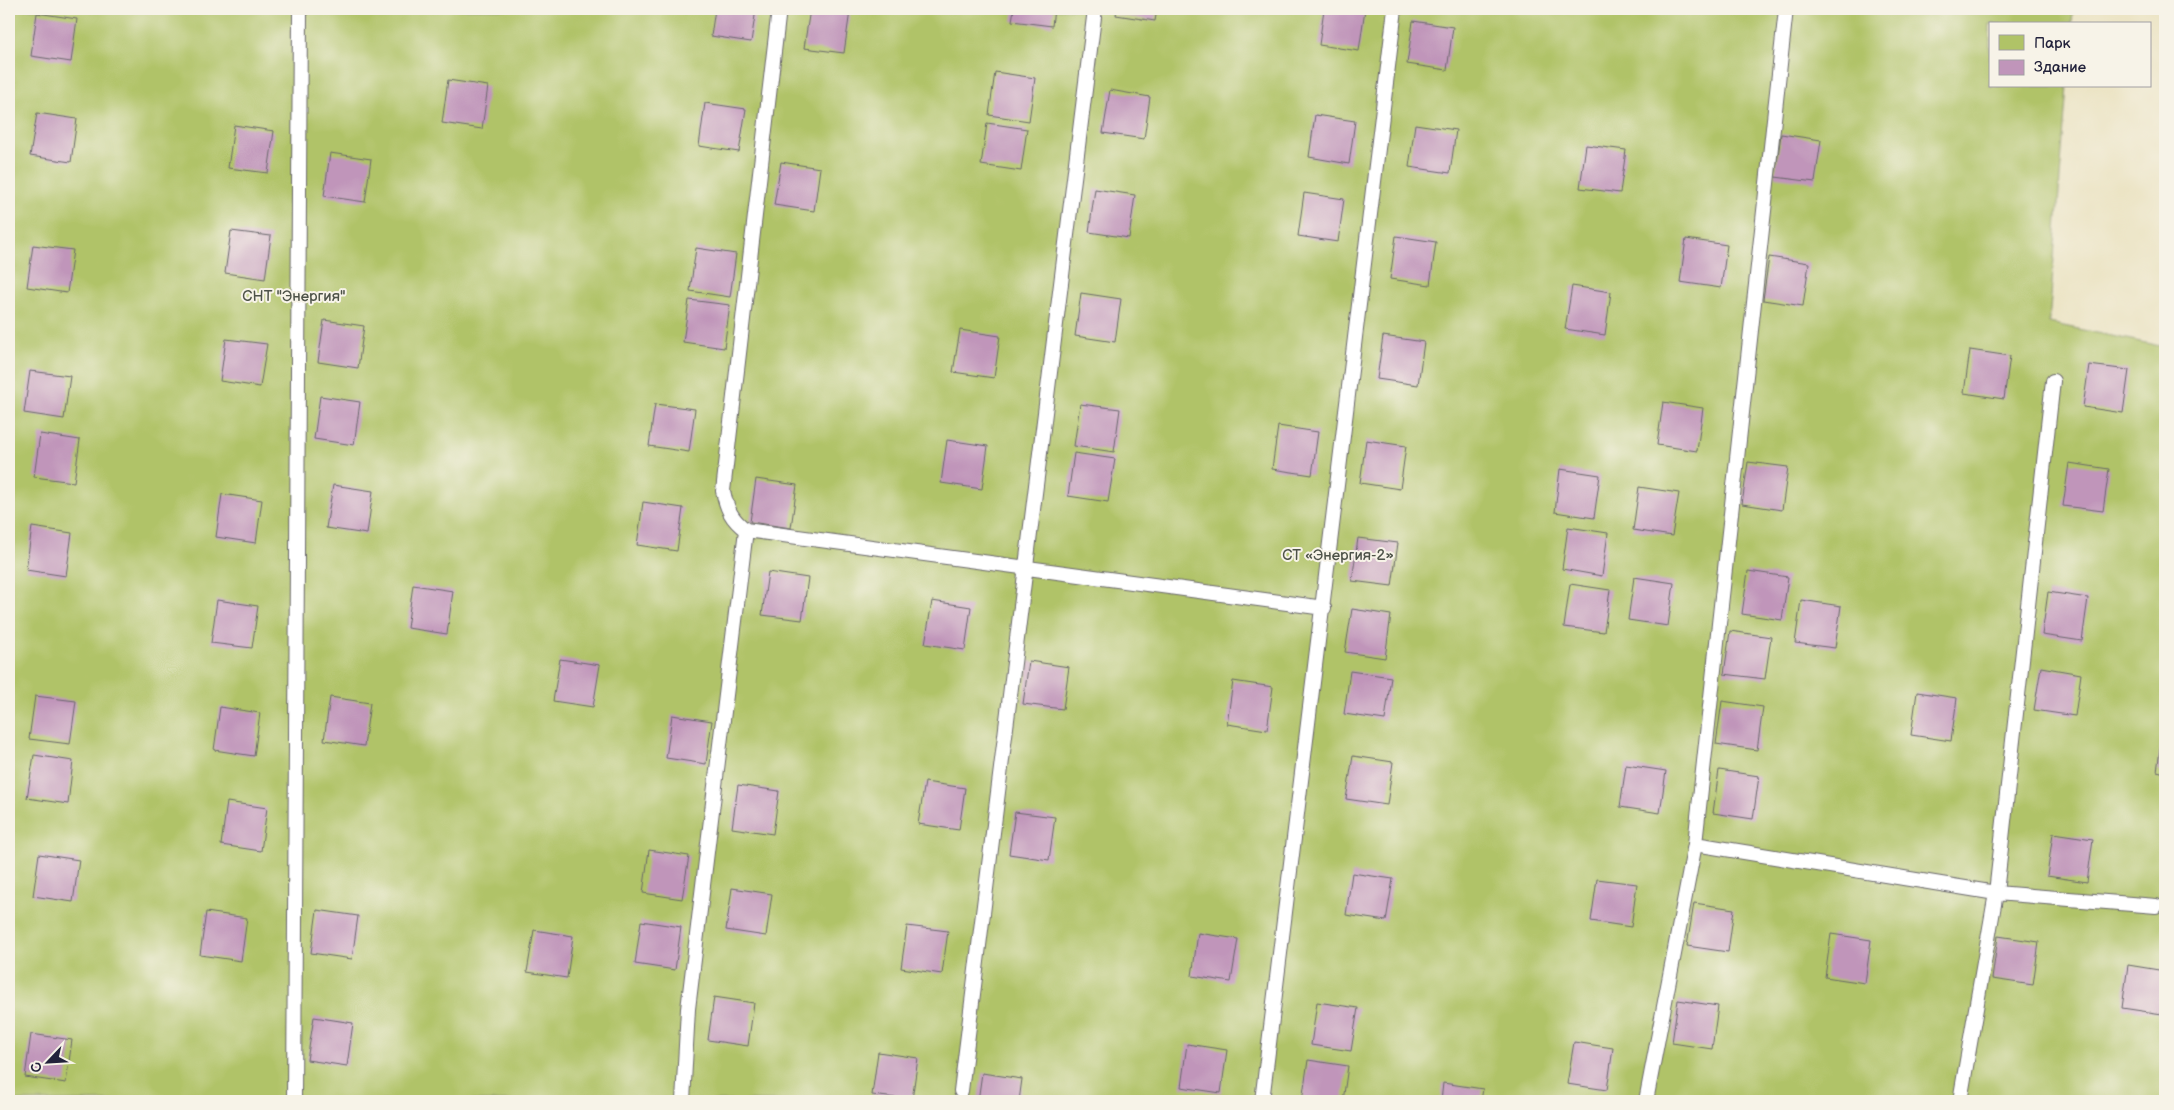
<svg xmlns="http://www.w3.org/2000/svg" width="2174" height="1110" viewBox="0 0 2174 1110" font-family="'Balsamiq Sans',sans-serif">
  <rect width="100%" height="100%" fill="#f7f3e8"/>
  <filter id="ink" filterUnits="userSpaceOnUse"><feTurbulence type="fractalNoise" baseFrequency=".02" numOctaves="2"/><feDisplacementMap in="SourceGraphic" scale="10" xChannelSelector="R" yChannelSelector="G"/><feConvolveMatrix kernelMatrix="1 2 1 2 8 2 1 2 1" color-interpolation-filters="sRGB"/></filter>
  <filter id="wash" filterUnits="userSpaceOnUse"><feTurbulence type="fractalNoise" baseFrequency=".0096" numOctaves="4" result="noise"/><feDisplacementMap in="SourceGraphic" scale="20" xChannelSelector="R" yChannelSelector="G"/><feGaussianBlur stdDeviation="1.12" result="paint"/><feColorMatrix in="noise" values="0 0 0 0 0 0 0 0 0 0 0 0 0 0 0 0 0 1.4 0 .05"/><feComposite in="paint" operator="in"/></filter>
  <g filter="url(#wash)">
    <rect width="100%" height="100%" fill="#ebe3c2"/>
    <path fill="#b0c367" stroke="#697251" d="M9,9H2073L2072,24H1990V86H2067L2049,323L2165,347V1101H9Z"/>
    <g id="blocks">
      <path fill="#c095ba" d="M715,9H756L751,42L711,36Z
        M810,9L850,11L844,53L804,48Z
        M1014,9H1054L1052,26L1012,21Z
        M1117,9H1157L1155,21L1116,15Z
        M1324,9H1365L1359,51L1319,45Z
        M37,13L77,19L71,62L31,56Z
        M1413,21L1453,27L1447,70L1407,64Z
        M995,72L1035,78L1029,121L989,115Z
        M448,80L488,86L482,129L442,123Z
        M1110,90L1150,97L1144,139L1103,133Z
        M705,103L746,109L739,152L699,146Z
        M37,113L77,119L71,162L30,156Z
        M1315,115L1355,121L1349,164L1309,157Z
        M987,123L1027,129L1021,171L981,165Z
        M1415,124L1456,130L1450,173L1409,167Z
        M234,125L274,131L268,173L228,168Z
        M1781,134L1821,140L1815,182L1775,177Z
        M1586,145L1626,150L1620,193L1580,188Z
        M330,153L371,159L365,202L324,196Z
        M781,162L820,168L814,211L774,205Z
        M1095,189L1135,195L1129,238L1089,232Z
        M1304,193L1344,199L1338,242L1298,236Z
        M231,231L271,236L265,279L225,273Z
        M1396,236L1436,242L1430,285L1390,279Z
        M1686,239L1727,245L1721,288L1680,282Z
        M33,245L73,250L67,293L27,287Z
        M696,248L736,254L730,297L690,291Z
        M1769,257L1809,263L1803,306L1763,300Z
        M1572,286L1611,292L1605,335L1565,329Z
        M1081,293L1121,299L1115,342L1075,336Z
        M689,300L730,305L724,348L683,342Z
        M324,320L364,326L358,368L318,362Z
        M960,330L1000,336L994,378L953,372Z
        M1383,336L1424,342L1418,385L1377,379Z
        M226,339L267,344L260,387L220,381Z
        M1970,350L2010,356L2004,399L1964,393Z
        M2089,365L2129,370L2123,413L2083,407Z
        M30,371L70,376L64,419L24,413Z
        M320,396L360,402L354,445L314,439Z
        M1663,402L1703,408L1697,451L1657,445Z
        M655,404L695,409L689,452L649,446Z
        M1080,404L1120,409L1114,452L1074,446Z
        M1278,426L1318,432L1312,475L1272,469Z
        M40,434L80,440L74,482L34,477Z
        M947,440L988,446L982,489L941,483Z
        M1366,440L1406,446L1400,489L1360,483Z
        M1074,453L1115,459L1108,502L1068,496Z
        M1748,462L1788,467L1782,510L1742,504Z
        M2069,463L2109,469L2103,511L2063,506Z
        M1560,469L1600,475L1594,518L1555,512Z
        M756,479L797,485L791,528L750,522Z
        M333,485L373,491L367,534L326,528Z
        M1639,487L1679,493L1672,536L1633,530Z
        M222,494L262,500L256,543L216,537Z
        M643,502L683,508L677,551L637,545Z
        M32,527L72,533L66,576L26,570Z
        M1568,527L1608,533L1602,576L1562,569Z
        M1358,538L1398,543L1392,586L1352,581Z
        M1748,571L1788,577L1782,620L1742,614Z
        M768,572L808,578L802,620L762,615Z
        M1634,577L1674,583L1668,626L1628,620Z
        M1570,584L1610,590L1604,632L1564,627Z
        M413,585L453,591L447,634L407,628Z
        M2048,592L2088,598L2082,641L2042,635Z
        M217,600L258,606L252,648L211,643Z
        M1801,600L1841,606L1835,648L1795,643Z
        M932,601L971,607L965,650L925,644Z
        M1352,609L1391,615L1385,658L1345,652Z
        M1730,631L1771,637L1765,679L1724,674Z
        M560,659L600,665L593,707L553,701Z
        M1029,661L1069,667L1063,709L1023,704Z
        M2041,667L2081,674L2075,716L2034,710Z
        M1350,671L1391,677L1385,720L1344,714Z
        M1233,681L1273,687L1267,730L1227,724Z
        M1917,692L1957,698L1951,741L1911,735Z
        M35,696L76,701L70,744L29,739Z
        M330,697L370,703L364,746L324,740Z
        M1722,701L1763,707L1757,750L1716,744Z
        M220,707L260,713L254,756L214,750Z
        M672,715L712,721L706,764L666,758Z
        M2163,729H2165V773L2157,771Z
        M34,755L73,761L68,804L27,798Z
        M1353,756L1393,762L1387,805L1346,799Z
        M1626,765L1666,771L1660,813L1620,807Z
        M1719,770L1759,776L1753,819L1713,813Z
        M925,782L965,788L959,830L918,824Z
        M738,785L779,791L773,834L732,828Z
        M227,802L267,808L261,851L221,845Z
        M1015,812L1055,817L1049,860L1009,854Z
        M2053,833L2093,839L2087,882L2047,876Z
        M649,850L689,856L682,899L643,893Z
        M39,854L79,860L73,902L33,896Z
        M1352,873L1393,879L1386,921L1346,915Z
        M1597,879L1637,884L1631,927L1591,921Z
        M732,888L772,894L766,936L726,930Z
        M1694,903L1734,909L1728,952L1687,946Z
        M317,910L358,916L352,959L311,953Z
        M206,912L247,918L241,961L200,955Z
        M641,921L681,927L675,970L635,964Z
        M907,926L948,931L942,974L901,968Z
        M534,930L573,936L567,978L527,972Z
        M1198,933L1238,939L1231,982L1192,976Z
        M1831,934L1871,940L1865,983L1825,977Z
        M1998,936L2039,942L2033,985L1992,979Z
        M2128,965L2165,971L2162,1014L2122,1008Z
        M714,997L754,1003L748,1046L708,1040Z
        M1678,1000L1718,1006L1712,1049L1672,1043Z
        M1317,1002L1358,1008L1351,1051L1311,1045Z
        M314,1017L353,1023L347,1066L307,1060Z
        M31,1034L72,1040L66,1083L25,1077Z
        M1574,1042L1613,1048L1607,1090L1567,1084Z
        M1187,1044L1227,1050L1221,1093L1181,1087Z
        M878,1052L918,1058L912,1100L872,1095Z
        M1308,1060L1348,1066L1343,1101H1302Z
        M982,1073L1022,1079L1019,1101H978Z
        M1443,1083L1483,1089L1481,1101H1441Z"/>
    </g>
  </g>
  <g filter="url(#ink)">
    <use href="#blocks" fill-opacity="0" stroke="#68666a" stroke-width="1"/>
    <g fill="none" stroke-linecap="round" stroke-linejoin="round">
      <defs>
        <path id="service" d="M779,9L723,491C727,509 731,519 746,530L1324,608
          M1695,844L1996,893L2156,906
          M961,1091L1095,9
          M294,1101L300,9
          M683,1101L688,1009L746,530
          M1262,1101L1395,9
          M1646,1101L1695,844L1786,9
          M1960,1101L1996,893L2053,381"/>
      </defs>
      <use href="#service" stroke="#68666a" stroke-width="16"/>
      <use href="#service" stroke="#fff" stroke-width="14"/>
    </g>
  </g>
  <g text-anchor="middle" stroke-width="4" stroke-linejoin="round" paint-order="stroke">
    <g font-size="15" fill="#4d5248" stroke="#f7f3e8">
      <text x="294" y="301">СНТ "Энергия"</text>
      <text x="1338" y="560">СТ «Энергия-2»</text>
    </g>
  </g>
  <rect width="2174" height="1110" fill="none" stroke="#f7f3e8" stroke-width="30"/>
  <rect x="1989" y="22" width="162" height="65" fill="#f7f3e8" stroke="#a29fa3"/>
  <rect x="1999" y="35" width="25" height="15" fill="#b0c367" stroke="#a29fa3"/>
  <text x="2034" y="48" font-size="15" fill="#22223b">Парк</text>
  <rect x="1999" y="60" width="25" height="15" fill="#c095ba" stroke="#a29fa3"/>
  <text x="2034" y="72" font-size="15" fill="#22223b">Здание</text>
  <g transform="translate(48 1062) rotate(245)" stroke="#f7f3e8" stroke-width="4" paint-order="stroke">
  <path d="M0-4L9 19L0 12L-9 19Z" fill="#22223b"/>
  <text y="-8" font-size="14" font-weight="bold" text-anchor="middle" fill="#22223b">С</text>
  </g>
</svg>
